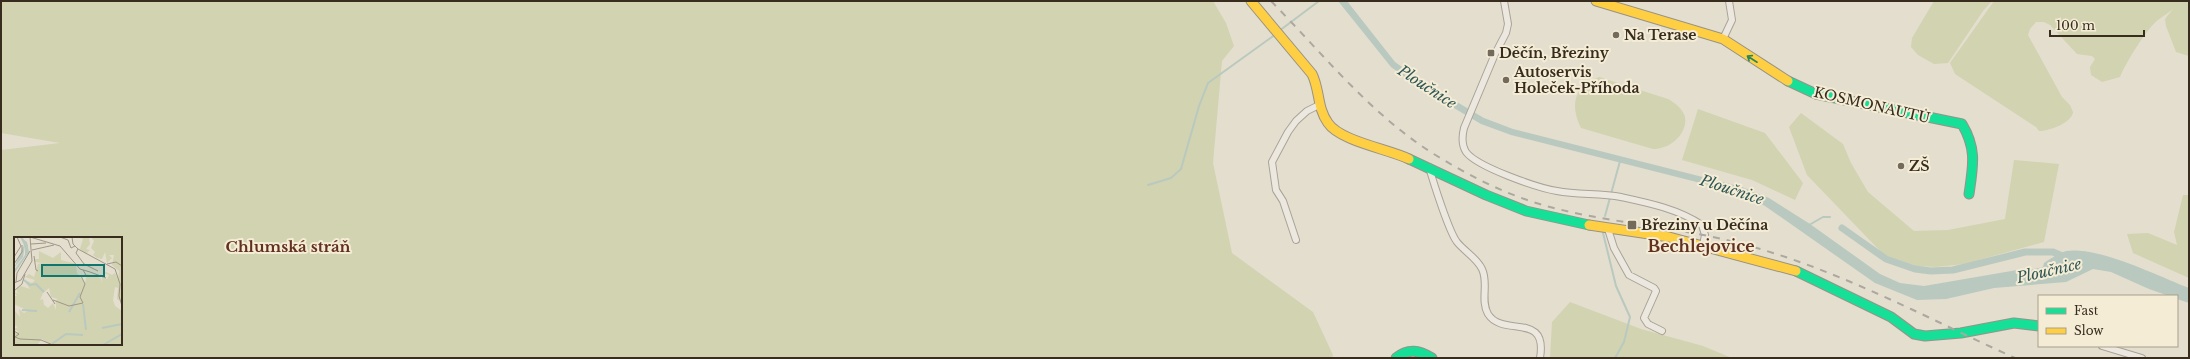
<svg xmlns="http://www.w3.org/2000/svg" width="2190" height="359" viewBox="0 0 2190 359" font-family="'Libre Baskerville',serif">
  <rect width="100%" height="100%" fill="#e4dece"/>
  <path fill="#d2d3b1" fill-rule="evenodd" d="M1,1H1213L1226,23L1234,46L1222,61L1213,163L1232,253L1313,312L1333,355L1332,358H1V150L60,143L1,133ZM15,238H121V344H15Z
    M1934,1H1992L1983,11L1948,63L1934,64L1918,55L1911,47L1912,38Z
    M1994,1H2189V56L2176,52L2166,26L2165,19L2173,9C2168,13 2162,17 2158,20C2147,28 2125,64 2120,77L2102,82L2091,75L2090,67L2095,59L2092,56L2077,54L2050,25L2044,22H2036L2030,29L2028,35L2062,97L2070,105L2073,112C2072,123 2049,131 2039,131L2036,127L1955,74L1950,63Z
    M1599,77L1668,99C1675,103 1683,109 1685,117C1688,134 1669,150 1653,149L1581,128C1570,105 1573,88 1599,77Z
    M1698,109L1765,133L1803,183L1795,200L1752,180L1682,160Z
    M1801,113L1843,144L1851,163L1868,192L1914,231L1948,230L2005,219L2014,160L2059,164L2044,242L1964,264L1936,267L1917,266L1884,255L1807,175L1789,127Z
    M2183,195H2189V278L2133,253L2127,234L2148,233L2177,245L2174,232Z
    M1570,302L1641,329L1703,346L1732,358H1550L1552,322Z"/>
  <path fill="#b9c9bf" d="M1338,1H1347L1395,62L1423,82L1484,118L1513,129L1742,187L1769,198L1810,224L1880,274L1900,283L1924,286L2029,268L2030,270L2043,267L2044,263C2050,259 2059,253 2066,251C2098,246 2158,276 2189,288V303L2177,299V296H2169L2149,289L2111,272L2093,269L2066,282L1994,288L1946,299L1917,300L1875,283L1765,206L1740,193L1511,135L1481,124L1420,88L1391,67Z"/>
  <g fill="none" stroke-linecap="round" stroke-linejoin="round">
    <path stroke="#b9c9bf" stroke-width="2" d="M1279,31L1319,1
      M1148,185L1171,178L1181,169L1199,106L1208,83L1276,34
      M1605,216L1620,161
      M1809,225L1823,217H1830
      M1603,233L1616,286L1630,317L1624,342L1615,358"/>
    <path stroke="#b9c9bf" stroke-width="7" d="M1842,228L1886,259L1915,269L1931,271L1953,270L2025,252H2053L2067,258"/>
    <defs>
      <path id="street" d="M1504,1L1508,24L1506,33L1495,54L1464,128C1462,136 1461,144 1466,152C1477,167 1538,188 1557,191C1578,195 1600,193 1621,197C1649,203 1678,209 1702,225L1705,235L1703,245
        M1723,39L1732,20L1729,1
        M1429,167C1433,181 1449,232 1457,242C1464,251 1477,258 1482,269C1489,283 1480,300 1488,314C1503,338 1548,311 1540,358
        M1608,229L1614,248L1629,275L1654,288L1656,291L1644,318L1648,324L1662,331
        M1296,240L1283,201L1276,190L1272,162L1288,132L1296,121L1307,111L1319,105
        M2102,346L2142,358"/>
      <path id="fast" d="M1788,81L1816,94L1962,124C1977,149 1973,166 1969,194
        M1409,159L1486,195L1526,211L1589,225
        M1796,271L1891,317L1914,334L1925,336L1961,333L2014,323L2039,326
        M1396,358C1408,348 1419,350 1432,358"/>
      <path id="slow" d="M1251,1L1312,74C1320,90 1317,108 1328,123C1340,141 1388,149 1409,159
        M1596,1L1723,39L1788,81
        M1589,225L1669,237L1796,271"/>
    </defs>
    <use href="#street" stroke="#a9a397" stroke-width="8"/>
    <use href="#fast" stroke="#999287" stroke-width="11"/>
    <use href="#slow" stroke="#999287" stroke-width="11"/>
    <use href="#street" stroke="#ece8e0" stroke-width="6"/>
    <use href="#fast" stroke="#16e098" stroke-width="9"/>
    <use href="#slow" stroke="#ffcf43" stroke-width="9"/>
    <path stroke="#aca8a0" stroke-width="2" stroke-dasharray="7 7" stroke-linecap="butt" d="M1271,1C1325,56 1374,119 1442,159C1475,179 1512,197 1550,207C1614,224 1682,227 1746,245C1839,270 1927,318 2015,358"/>
  </g>
  <defs><path id="oneway-shaft" d="M-6 0H5M1.5-3L5.5 0L1.5 3" fill="none" stroke-width="1.6" stroke-linecap="round" stroke-linejoin="round"/></defs>
  <use stroke="#27865c" href="#oneway-shaft" transform="translate(1752 59) rotate(-147)"/>
  <g fill="#746a5c" stroke="#f4ecd5" stroke-width="1.5">
    <circle cx="1616" cy="35" r="4"/>
    <rect x="1487" y="49" width="8" height="8" rx="2"/>
    <circle cx="1506" cy="80" r="4"/>
    <circle cx="1901" cy="166" r="4"/>
    <rect x="1627" y="220" width="10" height="10" rx="2"/>
  </g>
  <g text-anchor="middle" stroke-width="4" stroke-linejoin="round" paint-order="stroke">
    <g font-size="14" font-weight="bold" fill="#382c1f" stroke="#f4ecd5" text-anchor="start">
      <text x="1624" y="40">Na Terase</text>
      <text x="1499" y="58">Děčín, Březiny</text>
      <text x="1514" y="77">Autoservis<tspan x="1514" dy="16">Holeček-Příhoda</tspan></text>
      <text x="1909" y="171">ZŠ</text>
      <text x="1641" y="230">Březiny u Děčína</text>
    </g>
    <g font-size="14" fill="#382c1f" stroke="#f4ecd5">
      <text transform="translate(1872 105) rotate(13)" y="5">KOSMONAUTŮ</text>
    </g>
    <g font-size="15" font-style="italic" fill="#2f5755" stroke="#f4ecd5">
      <text transform="translate(1427 87) rotate(33)" y="5">Ploučnice</text>
      <text transform="translate(1732 190) rotate(18)" y="5">Ploučnice</text>
      <text transform="translate(2049 271) rotate(-13)" y="5">Ploučnice</text>
    </g>
    <g font-size="15" font-weight="bold" fill="#623021" stroke="#f4ecd5">
      <text x="288" y="252">Chlumská stráň</text>
    </g>
    <g font-size="16" font-weight="bold" fill="#623021" stroke="#f4ecd5">
      <text x="1701" y="252">Bechlejovice</text>
    </g>
  </g>
  <g transform="translate(14 237)">
    <rect width="108" height="108" fill="#e4dece"/>
    <path d="M65,0H75L76,7L72,12L76,13L72,17L66,12L69,2ZM77,0H108V28L105,29H108V65L103,62L104,51L101,50L99,63L101,69L108,74V108H32H36L28,102L23,108H0V96L5,95L0,92L4,90L0,88V73L6,80L5,72L10,76L14,74L0,67V59H3L0,55L6,57L3,55V51L7,49L16,52L10,43L18,46L21,43L11,40L15,37L20,40L24,27L28,26L21,25V22H25V14L39,21L47,15V23L62,27L63,36L71,46L73,37L87,41L88,46V40L93,42L95,38L89,36L90,34L98,38L101,36L104,42L105,34L98,28L100,18H95L98,21L93,26L91,15L88,22L83,21L79,18L81,15L77,11L80,4ZM35,51L37,60L44,62L42,63V73L39,66L34,71L30,68L29,62L26,63L29,56Z" fill="#d2d3b1" fill-rule="evenodd"/>
    <path d="M6,0L13,5L15,15L0,37V33L11,18V9L9,20L0,31L10,8Z" fill="#b9c9bf"/>
    <path fill="none" stroke="#b9c9bf" stroke-width="2" d="M7,0L13,9V17M10,43L16,48L22,47L30,55M69,67L72,93M8,73L23,74M55,75L66,56M88,91L108,87M38,107L52,97L69,98M89,108L108,97"/>
    <path fill="none" stroke="#9f9788" stroke-width="1" d="M16,0L46,9L66,32L76,35M46,0L54,3L57,11L61,9M58,0L59,7L64,12L101,32L106,47L105,59L108,69M17,7L32,6M64,12L62,16L70,27L84,34M18,13L40,8M20,19L22,33L24,34M0,20L7,9L3,0M0,27L8,15V8M93,27L102,25L108,29M76,35L92,41M2,45L3,36L16,14M0,46L7,43L18,24L16,0M0,54L8,47L11,37M33,55L41,67M39,63L55,69L69,66L66,60L71,47L67,39L72,38L69,33M0,94L5,97L1,100L6,102L27,103L39,108"/>
    <path fill="#0f766e" fill-opacity="0.15" stroke="#0f766e" stroke-width="2" d="M28,28H90V39H28Z"/>
    <rect width="108" height="108" fill="none" stroke="#382c1f" stroke-width="2"/>
  </g>
  <rect width="2190" height="359" fill="none" stroke="#382c1f" stroke-width="4"/>
  <rect x="2038" y="295" width="140" height="52" fill="#f4ecd5" stroke="#a99f8c"/>
  <rect x="2046" y="308" width="20" height="6" fill="#16e098" stroke="#a99f8c"/>
  <text x="2074" y="315" font-size="12" fill="#382c1f">Fast</text>
  <rect x="2046" y="328" width="20" height="6" fill="#ffcf43" stroke="#a99f8c"/>
  <text x="2074" y="335" font-size="12" fill="#382c1f">Slow</text>
  <path d="M2050 30v6h94v-6" fill="none" stroke="#382c1f" stroke-width="2"/>
  <text x="2056" y="30" font-size="12" fill="#382c1f" stroke="#f4ecd5" stroke-width="3" paint-order="stroke">100 m</text>
</svg>
